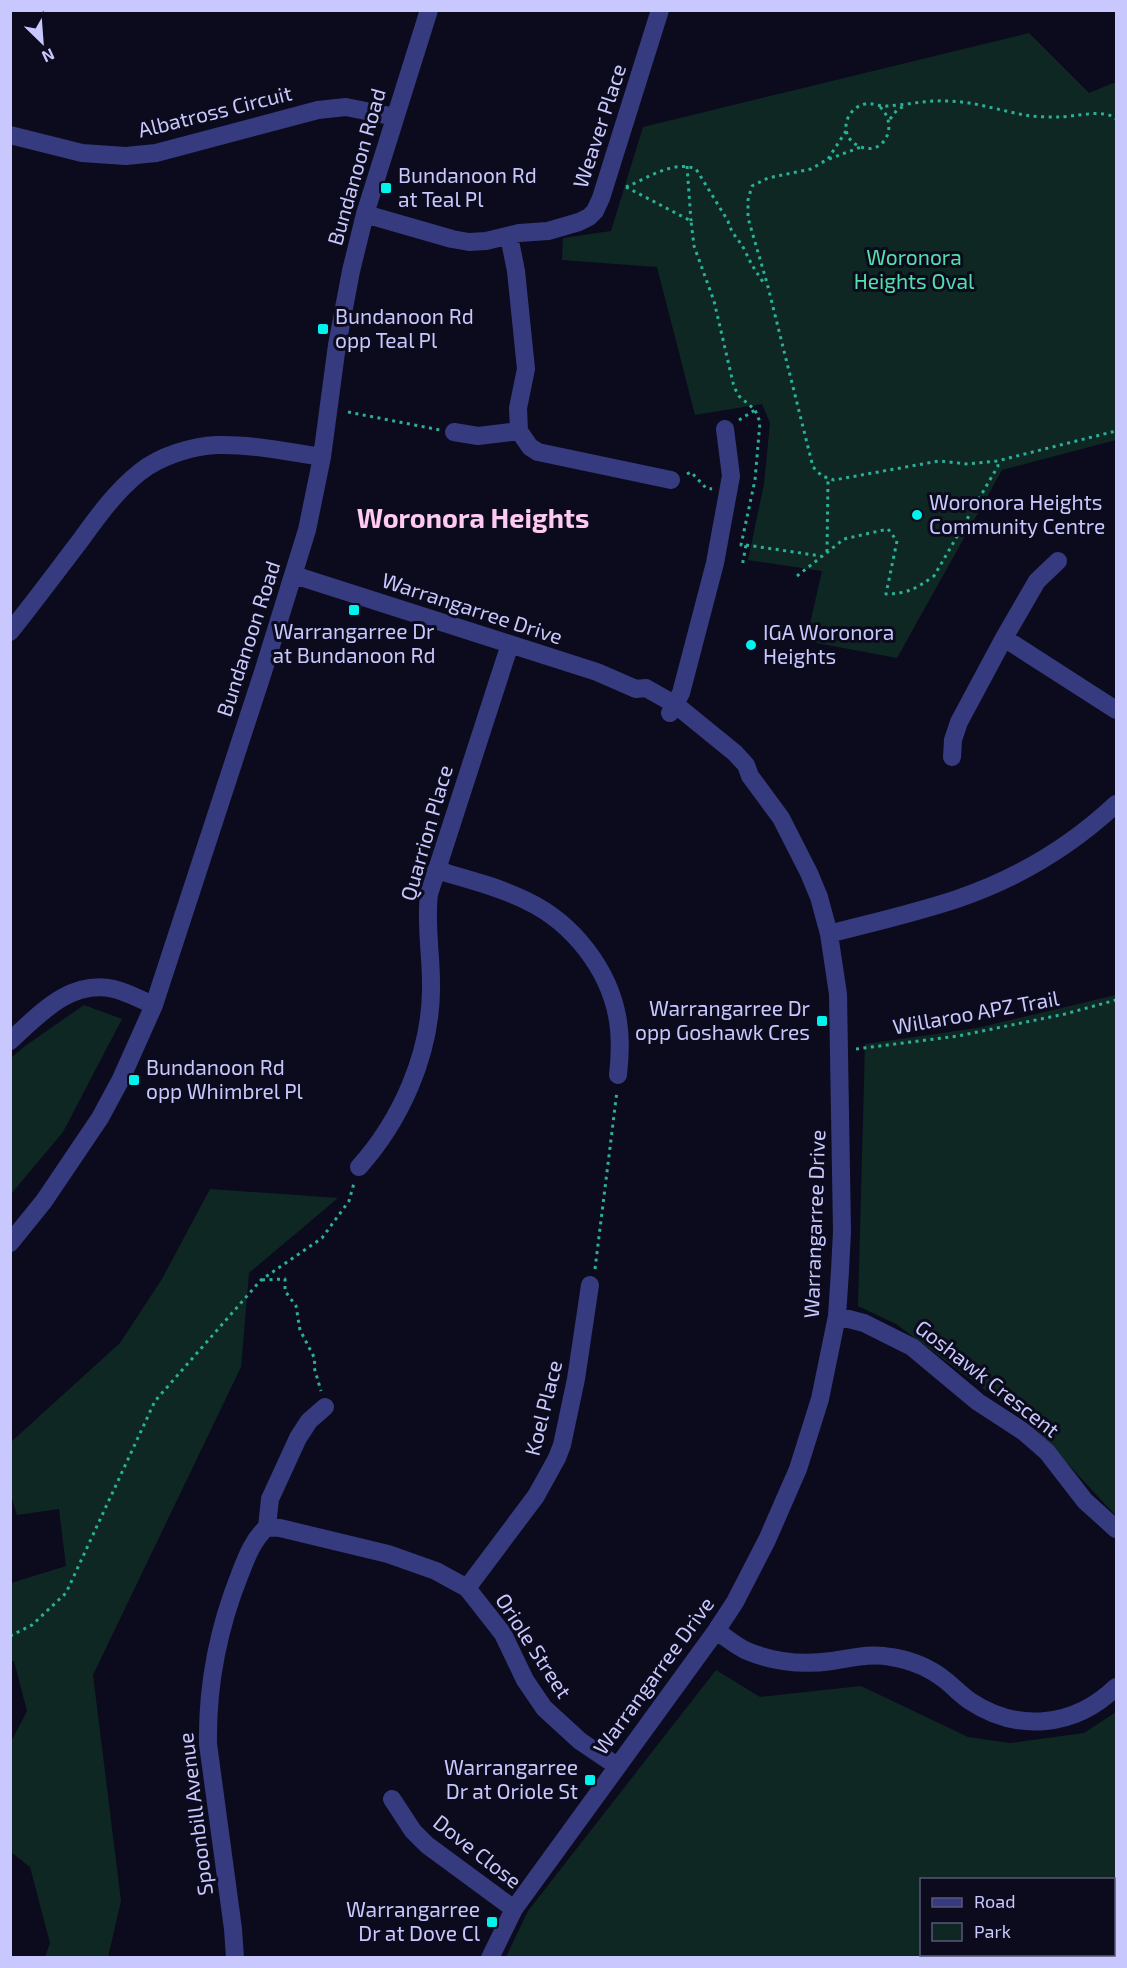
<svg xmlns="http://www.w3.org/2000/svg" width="1127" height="1968" viewBox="0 0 1127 1968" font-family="'Exo 2',sans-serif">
  <rect width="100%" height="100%" fill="#0c0b1d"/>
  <path fill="#0e2723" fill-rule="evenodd" d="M1029,33L1089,93L1116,82V440L1002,470L897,658L806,641L822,571L748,560L764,484L770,423L762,404L695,415L657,267L562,260L563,238L611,231L643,127Z
    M1116,995V1516L1031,1424L896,1324L858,1306L865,1044L977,1028Z
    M84,1005L122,1019L63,1132L11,1194V1058L25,1046Z
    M210,1189L338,1198L249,1273L241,1367L93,1675L121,1901L108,1957H45L50,1943L30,1867L11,1852V1742L27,1711L14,1661H11V1583L66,1566L59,1509L17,1515L11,1496V1442L120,1343L162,1279Z
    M716,1670L760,1697L861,1686L968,1737L1010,1743L1084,1733L1116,1712V1957H506L528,1911ZM922,1880H1114V1954H922Z"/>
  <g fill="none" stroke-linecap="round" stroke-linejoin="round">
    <path stroke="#2bb098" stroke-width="3" stroke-dasharray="3 4.5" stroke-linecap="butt" d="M880,107C899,124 885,156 861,147C838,139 843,109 865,104C872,102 879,107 887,106C906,105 927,100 946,101C975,101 1003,112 1031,116C1040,117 1050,117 1059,117C1074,117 1105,108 1116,119
      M890,119L897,110L904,106
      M846,131L828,159L811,169L768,178L752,186L748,200V218L767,283L813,467L822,476L834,480L939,461L968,464L997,461L1116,431
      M829,159L861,147
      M687,166L691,221
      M626,187L691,221L694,246L714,301L734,387L739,396L755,410L760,422L755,480L741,545H746L742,567
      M626,187C648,178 673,160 696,169L728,221C731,234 740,240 745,251C751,264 755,270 763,282L767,283
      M348,412L440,430
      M739,420L755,410
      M687,474L691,472L706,488L712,489
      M746,545L821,556
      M827,552L828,479
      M797,576L844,539L888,529L897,541L886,594C907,594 917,588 934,576L998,466L997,461
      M856,1049L958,1036L1065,1014L1116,1000
      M595,1269L617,1091
      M262,1280L285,1279V1291L296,1306L300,1330L315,1359L314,1367L321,1391
      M10,1636L32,1625L66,1593L155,1401L261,1280L322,1238L349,1201L354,1183"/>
    <path stroke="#353b7e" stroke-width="18" d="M10,135L82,153L126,156L156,153L318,110L346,107L395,117
      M365,214L452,239L469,242L486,241L519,233L548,231L579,222L589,217L595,211L601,198L660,10
      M509,236L516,271L526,369L518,408L519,431L530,447L538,452L671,480
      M454,432L478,436L519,431
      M294,575L597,672L636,689L646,688L676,705L735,753L746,765L750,776L781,818L809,873L819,897L829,934L838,994L842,1231L840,1271L837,1316L820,1399L798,1469L767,1540L735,1602L716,1631L514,1909L490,1958
      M10,632C34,602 57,571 80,541C98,516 116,491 140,472C160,456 192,446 217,445C252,444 288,452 322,457
      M1004,638L1116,710
      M670,713L681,693L715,563L731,476L725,429
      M952,757L953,740L959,722L1004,638L1037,581L1058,561
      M436,870C467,879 499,887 527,901C573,923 610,970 618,1021C621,1039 620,1057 618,1075
      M829,934C871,923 915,913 957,899C1016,879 1071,846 1116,804
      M10,1041C40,1014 70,979 114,989C127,992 141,1000 154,1005
      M359,1167C401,1120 430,1055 431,991C432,958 425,926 429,894L510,644
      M10,1243L44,1201L100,1118L121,1079L154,1005L263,672L307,530L322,457L337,345L351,271L365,214L429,10
      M837,1316L864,1323L912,1347L978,1402L1024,1432L1047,1452L1085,1501L1116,1529
      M267,1527L280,1528L388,1554L436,1571L467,1588L503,1634L525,1680L544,1708L580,1741L617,1766
      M467,1588L536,1496L557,1458L562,1445L576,1379L590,1285
      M716,1631C726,1637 736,1646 747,1651C773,1662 803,1665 832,1661C852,1658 871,1653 891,1657C910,1660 930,1668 945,1680C954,1687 961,1695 970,1701C1018,1733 1075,1727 1116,1687
      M392,1799L413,1831L427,1845L514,1909
      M235,1958L233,1929L208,1744C207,1685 218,1629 240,1574C247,1556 253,1540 267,1527L270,1499L298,1438L309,1421L325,1407"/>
  </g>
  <g fill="#00f3ed" stroke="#0c0b1d" stroke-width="2">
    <rect x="380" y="182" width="12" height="12" rx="3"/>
    <rect x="317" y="323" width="12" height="12" rx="3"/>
    <circle cx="917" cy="515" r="6"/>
    <rect x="348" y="604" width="12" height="12" rx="3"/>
    <circle cx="751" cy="645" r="6"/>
    <rect x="816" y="1015" width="12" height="12" rx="3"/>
    <rect x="128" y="1074" width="12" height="12" rx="3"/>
    <rect x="584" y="1774" width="12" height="12" rx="3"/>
    <rect x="486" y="1916" width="12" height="12" rx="3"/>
  </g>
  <g text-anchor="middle" stroke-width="6" stroke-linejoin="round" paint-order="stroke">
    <g font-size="21" fill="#c8c8ff" stroke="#0c0b1d">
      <text transform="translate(215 112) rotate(-14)" y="7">Albatross Circuit</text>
      <text transform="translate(600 126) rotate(-72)" y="7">Weaver Place</text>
      <text transform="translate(357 167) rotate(-74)" y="7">Bundanoon Road</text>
      <text transform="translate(472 609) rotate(18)" y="7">Warrangarree Drive</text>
      <text transform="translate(249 639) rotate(-72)" y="7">Bundanoon Road</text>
      <text transform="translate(427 833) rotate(-74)" y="7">Quarrion Place</text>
      <text transform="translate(976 1013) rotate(-10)" y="7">Willaroo APZ Trail</text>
      <text transform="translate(815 1224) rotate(-88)" y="7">Warrangarree Drive</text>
      <text transform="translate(987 1379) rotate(38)" y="7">Goshawk Crescent</text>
      <text transform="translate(544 1408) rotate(-76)" y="7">Koel Place</text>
      <text transform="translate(533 1646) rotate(57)" y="7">Oriole Street</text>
      <text transform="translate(654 1676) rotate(-54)" y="7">Warrangarree Drive</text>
      <text transform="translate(196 1814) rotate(-97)" y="7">Spoonbill Avenue</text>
      <text transform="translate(477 1852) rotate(38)" y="7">Dove Close</text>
    </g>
    <g font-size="21" fill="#c8c8ff" stroke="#0c0b1d" text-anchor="start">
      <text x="398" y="183">Bundanoon Rd<tspan x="398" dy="24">at Teal Pl</tspan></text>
      <text x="335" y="324">Bundanoon Rd<tspan x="335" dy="24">opp Teal Pl</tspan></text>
      <text x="929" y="510">Woronora Heights<tspan x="929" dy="24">Community Centre</tspan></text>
      <text x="354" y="639" text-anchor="middle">Warrangarree Dr<tspan x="354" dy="24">at Bundanoon Rd</tspan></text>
      <text x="763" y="640">IGA Woronora<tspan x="763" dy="24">Heights</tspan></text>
      <text x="810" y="1016" text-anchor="end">Warrangarree Dr<tspan x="810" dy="24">opp Goshawk Cres</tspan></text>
      <text x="146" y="1075">Bundanoon Rd<tspan x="146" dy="24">opp Whimbrel Pl</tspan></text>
      <text x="578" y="1775" text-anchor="end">Warrangarree<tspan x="578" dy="24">Dr at Oriole St</tspan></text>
      <text x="480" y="1917" text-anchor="end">Warrangarree<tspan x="480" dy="24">Dr at Dove Cl</tspan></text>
    </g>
    <g font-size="21" fill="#53e0ab" stroke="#0c0b1d">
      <text x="914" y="265">Woronora<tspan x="914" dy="24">Heights Oval</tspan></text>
    </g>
    <g font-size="27" font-weight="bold" fill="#ffcaf2" stroke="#0c0b1d">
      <text x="473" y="528">Woronora Heights</text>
    </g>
  </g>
  <rect width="1127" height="1968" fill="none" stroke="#c8c8ff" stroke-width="24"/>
  <rect x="920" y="1878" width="195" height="78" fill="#0c0b1d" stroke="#575777" stroke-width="1.5"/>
  <rect x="932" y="1898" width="30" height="9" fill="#353b7e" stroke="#575777" stroke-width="1.5"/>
  <text x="974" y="1908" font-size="18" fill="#c8c8ff">Road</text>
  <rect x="932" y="1923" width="30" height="18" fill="#0e2723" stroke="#575777" stroke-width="1.5"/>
  <text x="974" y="1938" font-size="18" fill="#c8c8ff">Park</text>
  <g transform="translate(42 42) rotate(155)" stroke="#0c0b1d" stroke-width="4.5" paint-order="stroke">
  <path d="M0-4.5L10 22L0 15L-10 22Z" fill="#c8c8ff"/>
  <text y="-9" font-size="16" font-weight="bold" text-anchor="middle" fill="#c8c8ff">N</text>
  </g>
</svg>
